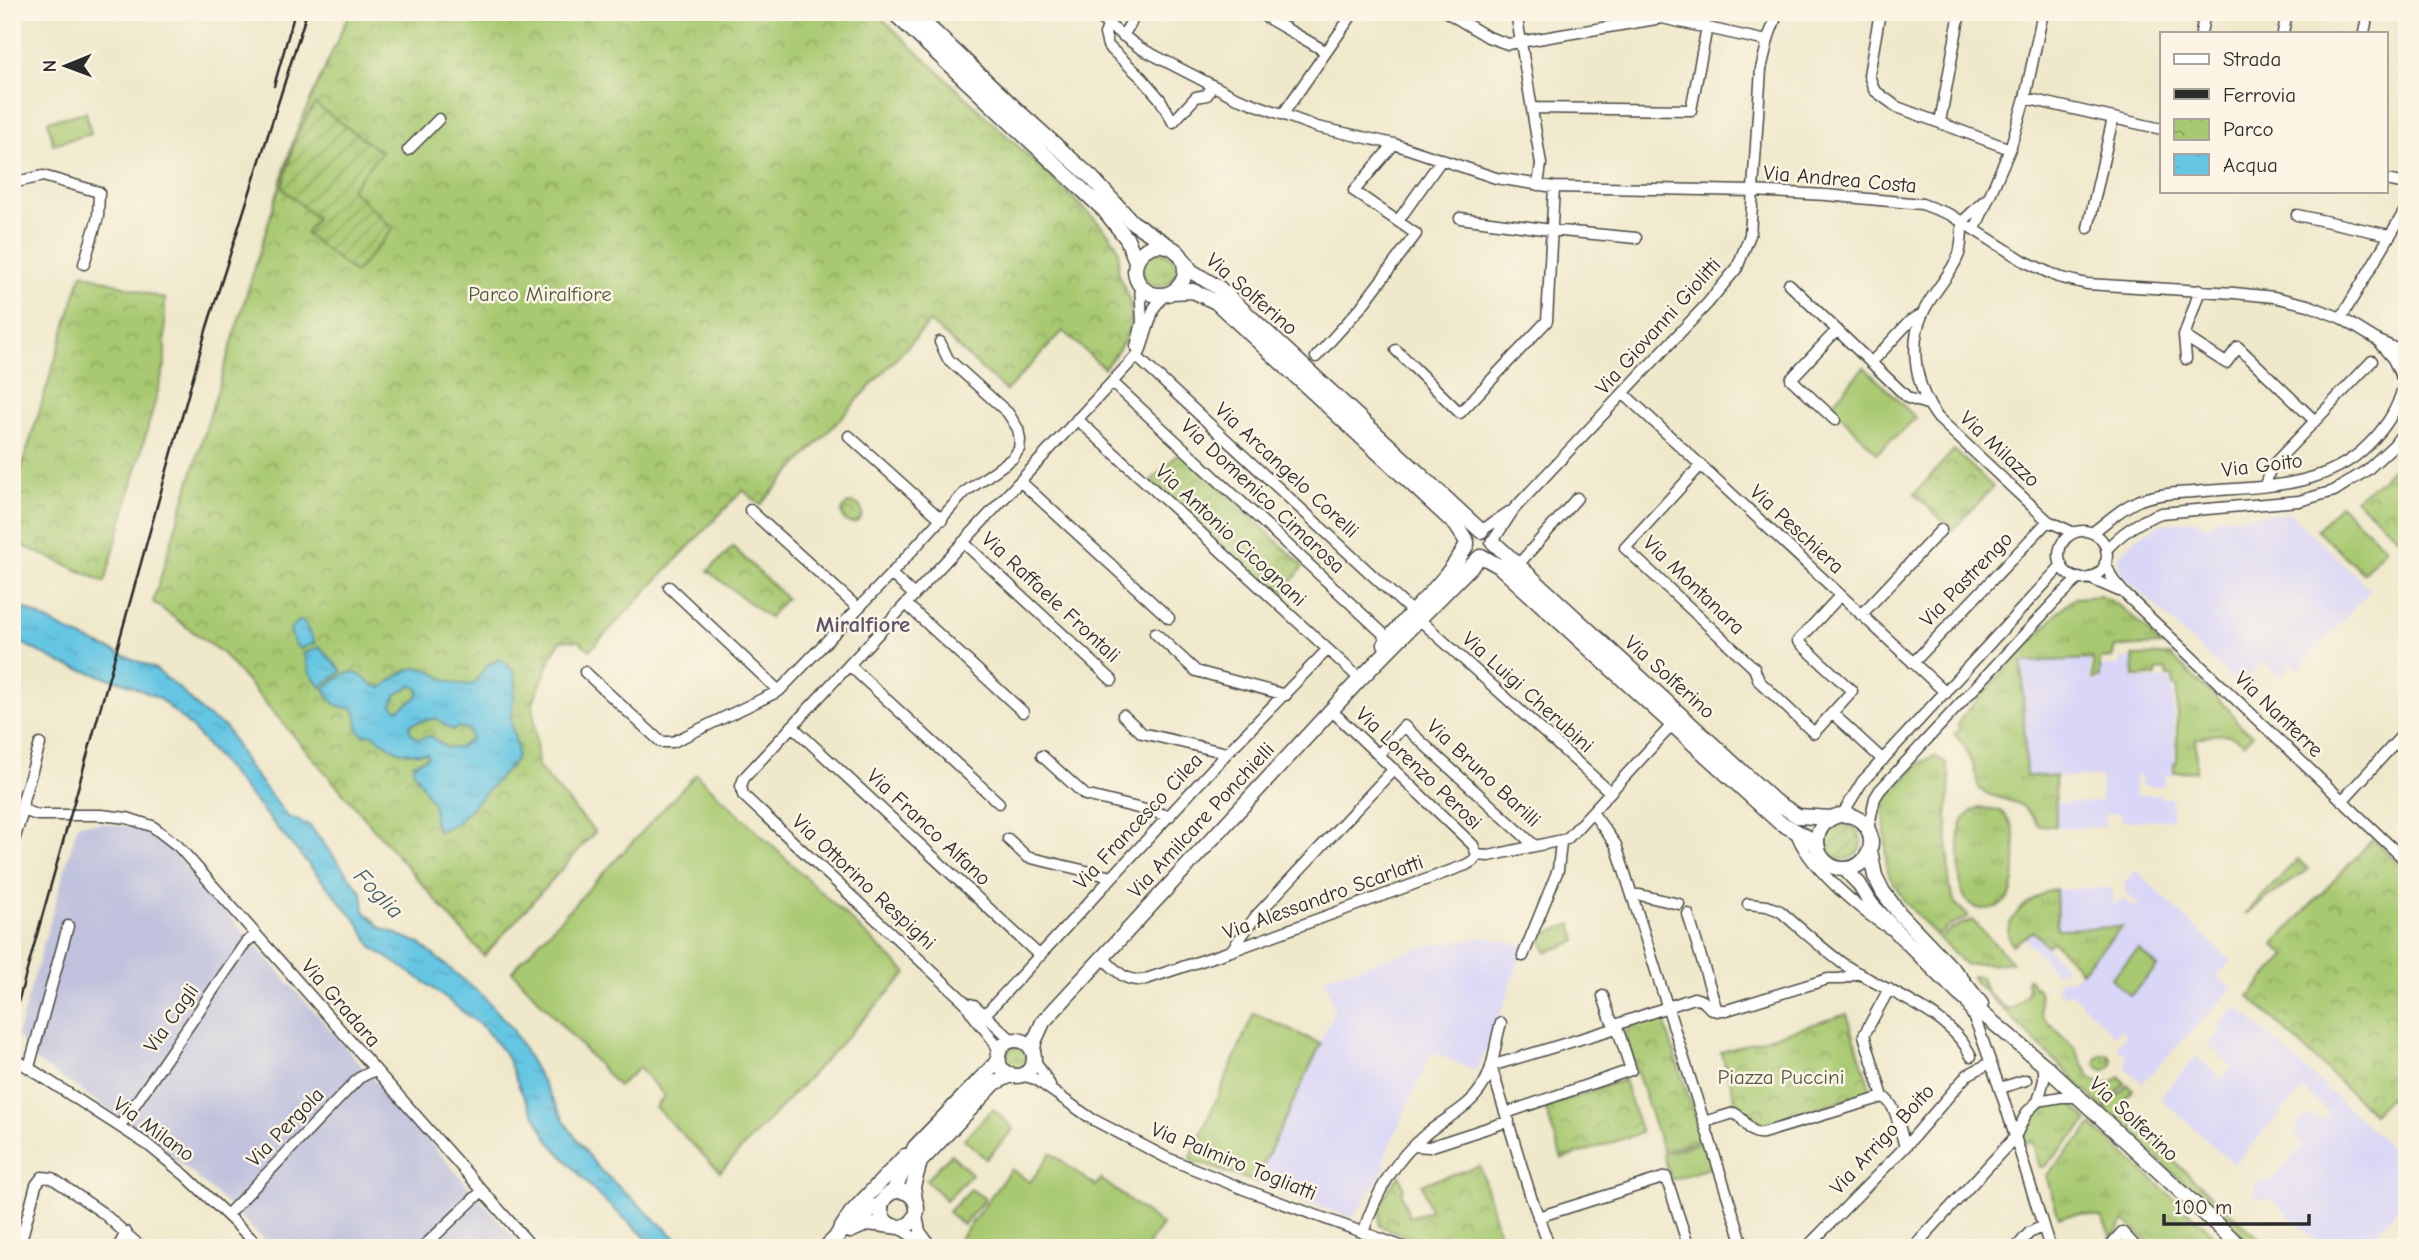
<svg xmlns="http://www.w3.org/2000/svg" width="2419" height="1260" viewBox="0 0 2419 1260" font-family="'Comic Neue',sans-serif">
  <defs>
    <pattern id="grass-tufts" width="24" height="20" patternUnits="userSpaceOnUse" patternTransform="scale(1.75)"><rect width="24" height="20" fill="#a8c971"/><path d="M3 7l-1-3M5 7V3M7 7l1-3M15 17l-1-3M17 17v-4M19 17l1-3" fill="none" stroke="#89a35d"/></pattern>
    <pattern id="park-crowns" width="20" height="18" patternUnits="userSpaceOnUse" patternTransform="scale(1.75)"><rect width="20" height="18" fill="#a8c971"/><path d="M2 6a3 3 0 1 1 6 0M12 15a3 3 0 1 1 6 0" fill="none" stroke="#89a35d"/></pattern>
    <pattern id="garden-furrows" width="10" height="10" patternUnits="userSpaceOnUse" patternTransform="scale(1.75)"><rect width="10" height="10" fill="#a8c971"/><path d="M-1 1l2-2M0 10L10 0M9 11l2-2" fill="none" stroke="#89a35d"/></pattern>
    <pattern id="water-ripples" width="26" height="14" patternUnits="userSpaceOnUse" patternTransform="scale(1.75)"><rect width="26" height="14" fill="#65c6e3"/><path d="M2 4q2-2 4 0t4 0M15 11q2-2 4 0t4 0" fill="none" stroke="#58aac3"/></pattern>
  </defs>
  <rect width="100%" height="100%" fill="#fcf5e5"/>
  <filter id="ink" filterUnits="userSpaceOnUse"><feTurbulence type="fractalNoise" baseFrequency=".0143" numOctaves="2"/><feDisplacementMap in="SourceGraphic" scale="14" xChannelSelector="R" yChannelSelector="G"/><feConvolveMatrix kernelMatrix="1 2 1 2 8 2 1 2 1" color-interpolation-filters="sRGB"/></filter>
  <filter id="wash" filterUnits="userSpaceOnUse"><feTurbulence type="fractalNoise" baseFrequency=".00686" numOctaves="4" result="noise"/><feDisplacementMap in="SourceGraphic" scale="28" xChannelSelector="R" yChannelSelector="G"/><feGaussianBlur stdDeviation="1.57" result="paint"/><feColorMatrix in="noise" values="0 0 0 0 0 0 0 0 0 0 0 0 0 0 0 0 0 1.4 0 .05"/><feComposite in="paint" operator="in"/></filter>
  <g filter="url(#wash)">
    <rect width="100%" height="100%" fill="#efe8cb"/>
    <path fill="#d9d6f7" d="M2289,513L2371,590L2298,670L2291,663L2280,676L2263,661L2240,687L2127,579L2121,571L2118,562L2120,555L2136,538L2161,524L2194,520L2208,527L2216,518Z
      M2090,659L2091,682L2099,681V666H2120V659H2132L2133,679H2171V687L2173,688L2175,766L2172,767L2173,775H2164V786H2142L2141,776H2135V795H2160V798H2172V819L2122,821V813L2105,814V827L2055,828L2054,803L2101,802V777L2024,778L2022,661Z
      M2135,870L2231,961L2217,976L2232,989L2142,1083L2126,1068V1054L2118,1049V1043L2125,1038V1033L2121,1029L2115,1036L2071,993L2062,995L2056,987L2062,979L2071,981L2121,928L2057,929L2056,889L2112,888L2113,906L2122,899L2126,900L2131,906H2139L2126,893L2124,884Z
      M2033,930L2065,967L2057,974L2024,938Z
      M1484,937L1525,946L1489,1045L1476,1071L1431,1052L1383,1161L1386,1166L1364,1202L1352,1218L1255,1182L1298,1094L1334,1011L1325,977L1431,945Z
      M2236,1006L2407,1162V1199L2362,1248H2324L2270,1198L2259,1200L2254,1195L2256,1183L2263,1180L2270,1182L2302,1146L2295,1132L2299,1120L2311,1115L2323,1119L2329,1113L2303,1089L2234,1165L2160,1097L2197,1056L2221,1079L2232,1067L2208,1044L2222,1028L2218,1025Z"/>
    <path fill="#c0c2dd" d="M101,823L126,826L149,833L173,852L523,1248H272L227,1204L153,1139L36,1061L30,1051L17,1036L78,824Z"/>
    <path fill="url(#grass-tufts)" stroke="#6a7a4e" stroke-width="2" d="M1142 269a17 17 0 1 1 34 0a17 17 0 1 1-34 0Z
      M2099,596C2123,603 2144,628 2161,645L2115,647L2112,658L2100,659V678L2093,679V659L2022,662L2026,776H2055L2056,826L2038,825C2019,792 2004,806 1979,789L1973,764L1963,744L1954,734L1959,730L1958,724L1961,718L2066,604L2075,598Z
      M2170,655L2229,710L2242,728L2253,734L2244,744C2230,730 2214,734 2196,739V771L2174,772V764L2177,762V687L2173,686V676H2167L2166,670L2156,671V676L2134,677L2133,656Z
      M1934,756L1946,763L1950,778L1947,818L1949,886L1955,903L1969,917L1947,927L1937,936L1904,901L1887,872L1884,809L1888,796L1920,763Z
      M1979,808L2000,811C2004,814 2008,818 2011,823C2017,836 2017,885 2009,897C2003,905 1995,909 1985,909C1954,908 1960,868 1959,847C1959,829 1960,815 1979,808Z
      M2298,859L2308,869L2244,915Z
      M2056,889L2057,929L2122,927L2081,971L2053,941L2047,946L2033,931L2013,945C1994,922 2036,893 2056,889Z
      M1972,920L2012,962L1992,965L1989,963L1965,965L1939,938L1951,929Z
      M1972,976L1981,977L1986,991L2009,1011C2017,1002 2034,996 2026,981L2028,978L2039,991L2041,1012L2045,1019L2075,1048L2090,1078C2101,1085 2109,1085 2120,1077L2125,1083L2103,1108L1974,981Z
      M1006 1058a11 11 0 1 1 22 0a11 11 0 1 1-22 0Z
      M2096 1062a8 8 0 1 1 16 0a8 8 0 1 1-16 0Z
      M2128,1085L2133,1090L2122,1102L2131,1112V1122L2269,1248H2253L2105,1109Z
      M2059,1100L2070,1102L2088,1121L2044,1167H2040L2032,1141L2025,1144L2022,1130L2038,1102Z
      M2092,1125L2229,1248H2155L2125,1221L2112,1238L2102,1218L2082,1213L2059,1217L2046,1176Z"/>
    <path fill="url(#park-crowns)" stroke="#6a7a4e" stroke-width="2" d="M350,12H875L1095,219C1102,227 1115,238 1118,248C1121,257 1116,267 1119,276C1121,282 1126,289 1128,295C1139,325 1122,347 1104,368L1063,331L1006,391L930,322L760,505L743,490L590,650L579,641L561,640L553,653L533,703L538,767L595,832L484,956L223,654L153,602L295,135Z
      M82,273L165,299V365L105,582L12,541V499Z
      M1954,450L1993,487L1953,530L1914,494Z
      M1181,451L1303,566L1280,600L1151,481Z
      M2407,454V536L2402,541L2355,499L2380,481Z
      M842 513a10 10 0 1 1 20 0a10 10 0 1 1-20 0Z
      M733,547L786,598L769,618L708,571Z
      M2373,839L2407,872V1113L2390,1097L2373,1114L2249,996L2286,956L2274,944Z
      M1847,1014L1871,1091L1755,1128L1738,1109L1721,1052Z
      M1662,1015L1702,1139L1663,1151L1625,1036L1628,1028Z
      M1624,1080L1641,1133L1562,1159L1545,1107Z
      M1480,1166L1503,1248H1436L1380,1226C1377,1205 1386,1191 1400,1175L1404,1189L1401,1191L1409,1217L1430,1211L1422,1184Z
      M971,1189L985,1199L963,1225L948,1212Z"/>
    <path fill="url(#garden-furrows)" stroke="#6a7a4e" stroke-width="2" d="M315,104L381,152L351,189L393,229L355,273L306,234L316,218L282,188L296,136Z
      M1827 842a17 17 0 1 1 34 0a17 17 0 1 1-34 0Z"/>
    <path fill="#a8c971" stroke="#6a7a4e" stroke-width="2" d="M86,112L91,134L53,144L48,121Z
      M1864,367L1916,418L1877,453L1831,405Z
      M2340,505L2386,548L2363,573L2317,530Z
      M696,774L907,973L720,1172L655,1107L665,1096L639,1068L618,1086L512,971Z
      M1572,924L1577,941L1546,952L1540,935Z
      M2139,949L2157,967L2130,996L2111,978Z
      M1254,1013L1321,1044L1255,1182L1190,1160Z
      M993,1109L1014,1129L986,1159L964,1139Z
      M1704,1141L1712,1167L1671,1180L1663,1154Z
      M1051,1153L1095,1186L1101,1179L1162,1225L1146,1248H959L955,1245L1011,1169L1030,1182Z
      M951,1154L972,1174L946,1200L926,1180Z"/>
    <path fill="url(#water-ripples)" stroke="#487887" stroke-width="2" fill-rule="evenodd" d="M12,602L71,633L154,668L182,691L204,714L226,728L247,765L288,817L309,825L362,893L364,911L382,928L419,943L483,996L512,1028L568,1127L598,1168L687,1248H658L597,1194L549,1141L521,1091L506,1055L484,1028L423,981L373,948L357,921L191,727L159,698L125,683L62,664L12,638Z
      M299,621H303L315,643L300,649L294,643L290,629Z
      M319,647L342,671L321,687L310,673L304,654Z
      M499,659C528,674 511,694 511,718C511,733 521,745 515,761L457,823L438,832L434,821V806L413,770V764L428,757L427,753C398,754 396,752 373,734L364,735L359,731L356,712L352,708C337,709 331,702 324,689C335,681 349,665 363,677C370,683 373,686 382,688C434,642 429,690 474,684L487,665ZM412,685L419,690L417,697L398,710L392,705L396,695ZM436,718L452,730L458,727L469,729L471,739L459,748H446L431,736L418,739L410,732V724Z"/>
  </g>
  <g filter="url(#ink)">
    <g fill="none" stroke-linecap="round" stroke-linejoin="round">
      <defs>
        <path id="minor" d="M1091,12L1140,48L1235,97L1317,127L1394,144L1496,178L1554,187L1753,191L1826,195L1922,204L1951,215L2024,261L2058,277L2087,284L2234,293L2274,297L2308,305L2341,318L2377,340L2407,354
          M1257,12L1325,51
          M1446,12L1488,37L1508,44L1662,18L1767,41
          M1516,12L1541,164L1538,185
          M1880,12L1869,75L1874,90L1897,107L2010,149
          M2172,12L2204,19
          M1108,26L1105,34L1108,46L1141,77L1160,99L1173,122L1196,97L1207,95L1212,86
          M2201,33L2205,12
          M2283,33L2287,12
          M2364,33L2368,12
          M1123,36L1137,12
          M2025,98L2162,129
          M1532,108L1691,110L1707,27
          M1283,114L1354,12
          M1940,122L1960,12
          M408,150L439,119
          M2386,180L2407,184
          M12,183L43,176L99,192L98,217L84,264
          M2297,215L2389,235
          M1460,218L1551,230L1636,238
          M1962,222C1962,233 1962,244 1959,254C1951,276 1931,293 1922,315C1908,348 1917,391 1938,418L2048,521L2074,533
          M1962,222L1985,200
          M1400,223V218L1442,159
          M2088,228L2113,118
          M1975,229L2010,149L2025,98L2043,12
          M1789,284L1908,398L1927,404
          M2341,318L2407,207
          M2184,336L2226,363L2238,347L2315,421
          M2381,345L2393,359L2402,378
          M1136,347L1142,322L1140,285
          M1396,350L1460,413L1547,321L1554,187
          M1136,356L1411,611
          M1316,357L1361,307L1416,234L1354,191L1394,144
          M2186,359L2184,336L2200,290
          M1871,363L1910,321L1921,315
          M1112,382L1389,639
          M1623,393L1946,693
          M1077,419L1360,679
          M1835,420L1791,379L1837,330
          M849,436L942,520
          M1701,465L1625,548L1754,668L1759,681L1814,733L1852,691L1798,641L1840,596
          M1020,481L1169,618
          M2265,485L2271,467L2372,361
          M750,510L858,608
          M1481,531L1509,512
          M2059 555a24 24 0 1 1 48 0a24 24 0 1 1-48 0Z
          M2092,533C2107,522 2122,507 2140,500C2157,494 2175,493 2193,492C2253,486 2323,491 2368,445C2385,428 2397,411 2403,387
          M1493,541L1514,509L1707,304L1737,268L1750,235L1761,69L1769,36L1778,12
          M963,542L1112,680
          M2106,550C2122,532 2139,521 2161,513L2299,501L2334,491L2367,470L2394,445L2407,427
          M2105,563L2113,580L2125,594L2407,862
          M1517,566L1577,498
          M891,574L914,595
          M2089,578L2119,591
          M669,587L779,691
          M906,604L1023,712
          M1861,615L1941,530
          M1420,620L1610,792
          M1155,633L1196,671L1286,695
          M1913,663L2048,521
          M849,665L999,803
          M585,672L661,742H673L779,691L891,574L965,492L1013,458L1019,449L1020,440L1018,429L1008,413L948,359L940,342
          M1331,710L1473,845L1477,855
          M1832,713L1883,760
          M1123,715L1142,733L1227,753
          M792,726L1040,956
          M1378,755L1404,726L1535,846
          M1042,756L1085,795L1170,816
          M2342,801L2407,730
          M12,806L37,815H101L127,818L152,826L178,846L533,1248
          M1592,812L1616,845L1744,1248
          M1842,815L1862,782L2062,565
          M1868,829L1875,798L1880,790L2059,597L2079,578
          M1796,832C1804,863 1863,913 1890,929
          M1008,839L1027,857L1112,877
          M12,847L23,811V800L40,744
          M1477,855L1489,856L1567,839L1673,724
          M1632,895H1640L1679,904
          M1748,904L1767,906L1780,911C1800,928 1820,947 1842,963C1880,990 1950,1011 1971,1056
          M1688,914L1717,1011
          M1231,951L1256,916L1394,769
          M1523,956L1558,870L1561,842
          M1103,958C1116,970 1124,982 1143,980L1231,951L1466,865L1474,860L1477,855
          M966,1003L974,1005L1013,1041
          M1967,1004L1978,1027L2002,1095L2050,1248
          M979,1021L1227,753L1327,650
          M999,1053C993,1033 974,1022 966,1003L743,795L741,786L744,778L1140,352L1154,308L1164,295
          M12,1057L148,1145L186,1176L261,1248
          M1034,1059L1050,1085
          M1491,1066L1610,1030L1621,1023L1694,998L1703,1001L1712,1010H1727L1828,979H1840L1859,973
          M1491,1066L1531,1197L1550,1248
          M29,1067L68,926
          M1021,1075L1035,1079L1092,1119L1167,1158L1246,1190L1406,1248
          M2000,1088L2026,1080
          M1883,1097L1864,1035L1889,989
          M1883,1097C1897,1104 1900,1132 1905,1147
          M2038,1101L2061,1097H2080
          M1506,1113L1631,1070L1617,1027L1611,1020L1603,996
          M1704,1122L1734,1113C1747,1119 1748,1135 1763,1133L1883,1097
          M120,1126L246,942L256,935
          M1413,1146L1429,1147L1509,1121
          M227,1215L359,1078L375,1070
          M917,1216L920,1231L930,1245
          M1538,1217L1666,1177L1689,1248
          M899,1228L931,1248
          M1363,1233C1375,1195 1395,1159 1426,1134C1446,1117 1470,1108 1483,1085C1495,1067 1494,1044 1501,1023
          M19,1248L36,1185L42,1177L52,1178L103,1213L142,1248
          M118,1248L126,1232
          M422,1248L482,1191
          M1806,1248L1905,1147L1967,1075L1990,1063
          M1913,1248L2015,1137L2027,1112L2038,1101L2044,1080V1065
          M2016,1248L2029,1233L2043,1226
          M2108,1248L2122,1232L2137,1248"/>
        <path id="major" d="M893,12L1104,210L1127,239L1136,261
          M913,12L1019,112L1092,178L1132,222L1169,246
          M1135 270a25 25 0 1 1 50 0a25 25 0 1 1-50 0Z
          M1183,259L1191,271L1219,288L1481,531
          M1172,292L1193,291L1216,302L1456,525L1467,542
          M1493,542L1774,801L1798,816L1831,818
          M1483,557L1499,566L1779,822L1810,839L1818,847
          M1385,644C1410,610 1447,583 1467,544
          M1817 842a27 27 0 1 1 54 0a27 27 0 1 1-54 0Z
          M1870,850L1875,876L1883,892L1899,913L1959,976L1981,1004
          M1845,869L1859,884L1871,904L1898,933L1959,994L2044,1065L2242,1248
          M998 1058a18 18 0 1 1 36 0a18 18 0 1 1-36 0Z
          M1033,1052L1034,1042L1043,1022L1360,679L1480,557
          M881 1209a18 18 0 1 1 36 0a18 18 0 1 1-36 0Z
          M893,1192L915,1147L999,1060
          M915,1200L913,1186L920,1162L995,1083L1011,1075
          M850,1231L868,1223L892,1226
          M836,1237L851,1213L905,1156
          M825,1248L855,1219L882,1203"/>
      </defs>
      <use href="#minor" stroke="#484743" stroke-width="13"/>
      <use href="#major" stroke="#484743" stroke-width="17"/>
      <use href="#minor" stroke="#fff" stroke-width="10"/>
      <use href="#major" stroke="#fff" stroke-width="14"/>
      <path stroke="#2b2b2b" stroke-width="2.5" d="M274,86L295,12
        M12,1024L207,327L307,12"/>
    </g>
  </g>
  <g text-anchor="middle" stroke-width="5" stroke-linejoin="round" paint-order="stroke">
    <g font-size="21" fill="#2b2b2b" stroke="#fcf5e5">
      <text transform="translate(1840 179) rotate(5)" y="7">Via Andrea Costa</text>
      <text transform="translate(1252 294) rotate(41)" y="7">Via Solferino</text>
      <text transform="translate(1658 326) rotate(-48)" y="7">Via Giovanni Giolitti</text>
      <text transform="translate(2000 449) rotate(43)" y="7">Via Milazzo</text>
      <text transform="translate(2262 465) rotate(-7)" y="7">Via Goito</text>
      <text transform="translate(1287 470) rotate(43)" y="7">Via Arcangelo Corelli</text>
      <text transform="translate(1263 496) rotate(43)" y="7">Via Domenico Cimarosa</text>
      <text transform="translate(1797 529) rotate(43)" y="7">Via Peschiera</text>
      <text transform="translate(1231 535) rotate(43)" y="7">Via Antonio Cicognani</text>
      <text transform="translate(1966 579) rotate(-46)" y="7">Via Pastrengo</text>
      <text transform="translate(1694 585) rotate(44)" y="7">Via Montanara</text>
      <text transform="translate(1051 597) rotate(43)" y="7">Via Raffaele Frontali</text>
      <text transform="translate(1670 677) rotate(42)" y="7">Via Solferino</text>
      <text transform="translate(1528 692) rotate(42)" y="7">Via Luigi Cherubini</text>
      <text transform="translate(2279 714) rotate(44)" y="7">Via Nanterre</text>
      <text transform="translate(1419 768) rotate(44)" y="7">Via Lorenzo Perosi</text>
      <text transform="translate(1484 773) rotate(43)" y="7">Via Bruno Barilli</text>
      <text transform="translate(1201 820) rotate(-47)" y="7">Via Amilcare Ponchielli</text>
      <text transform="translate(1138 821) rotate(-47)" y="7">Via Francesco Cilea</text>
      <text transform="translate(929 827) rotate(43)" y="7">Via Franco Alfano</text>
      <text transform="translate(864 882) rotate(43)" y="7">Via Ottorino Respighi</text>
      <text transform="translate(1323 897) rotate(-20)" y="7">Via Alessandro Scarlatti</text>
      <text transform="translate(341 1003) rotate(49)" y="7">Via Gradara</text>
      <text transform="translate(171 1018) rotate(-55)" y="7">Via Cagli</text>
      <text transform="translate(2134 1119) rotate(43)" y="7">Via Solferino</text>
      <text transform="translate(285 1127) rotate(-46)" y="7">Via Pergola</text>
      <text transform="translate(154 1129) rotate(36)" y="7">Via Milano</text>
      <text transform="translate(1882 1139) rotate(-47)" y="7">Via Arrigo Boito</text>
      <text transform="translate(1234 1161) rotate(22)" y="7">Via Palmiro Togliatti</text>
    </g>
    <g font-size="21" fill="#505a40" stroke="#fcf5e5">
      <text x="540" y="301">Parco Miralfiore</text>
      <text x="1781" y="1084">Piazza Puccini</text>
    </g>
    <g font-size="23" font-weight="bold" fill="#5d556d" stroke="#fcf5e5">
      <text x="863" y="632">Miralfiore</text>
    </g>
    <g font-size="23" font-style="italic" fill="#3c5a62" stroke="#fcf5e5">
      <text transform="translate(379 893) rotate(46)" y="8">Foglia</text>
    </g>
  </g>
  <rect width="2419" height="1260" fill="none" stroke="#fcf5e5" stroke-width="42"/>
  <rect x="2160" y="32" width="228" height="161" fill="#fcf5e5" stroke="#a8a49b" stroke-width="2"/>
  <rect x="2174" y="54" width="35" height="10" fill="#ffffff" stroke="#a8a49b" stroke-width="2"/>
  <text x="2223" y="66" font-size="21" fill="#2b2b2b">Strada</text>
  <rect x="2174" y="89" width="35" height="10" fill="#2b2b2b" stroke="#a8a49b" stroke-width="2"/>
  <text x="2223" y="102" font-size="21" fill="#2b2b2b">Ferrovia</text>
  <rect x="2174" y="119" width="35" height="21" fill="url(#park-crowns)" stroke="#a8a49b" stroke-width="2"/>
  <text x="2223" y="136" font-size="21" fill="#2b2b2b">Parco</text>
  <rect x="2174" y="154" width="35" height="21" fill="url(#water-ripples)" stroke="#a8a49b" stroke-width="2"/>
  <text x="2223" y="172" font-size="21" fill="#2b2b2b">Acqua</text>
  <g transform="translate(66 66) rotate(269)" stroke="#fcf5e5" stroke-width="5" paint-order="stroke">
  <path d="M0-5L12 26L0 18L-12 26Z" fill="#2b2b2b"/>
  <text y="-10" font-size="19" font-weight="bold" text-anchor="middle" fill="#2b2b2b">N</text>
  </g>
  <path d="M2164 1214v10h145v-10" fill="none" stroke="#2b2b2b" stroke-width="3.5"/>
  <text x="2174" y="1214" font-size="21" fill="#2b2b2b" stroke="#fcf5e5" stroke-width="5" paint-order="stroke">100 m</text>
</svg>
